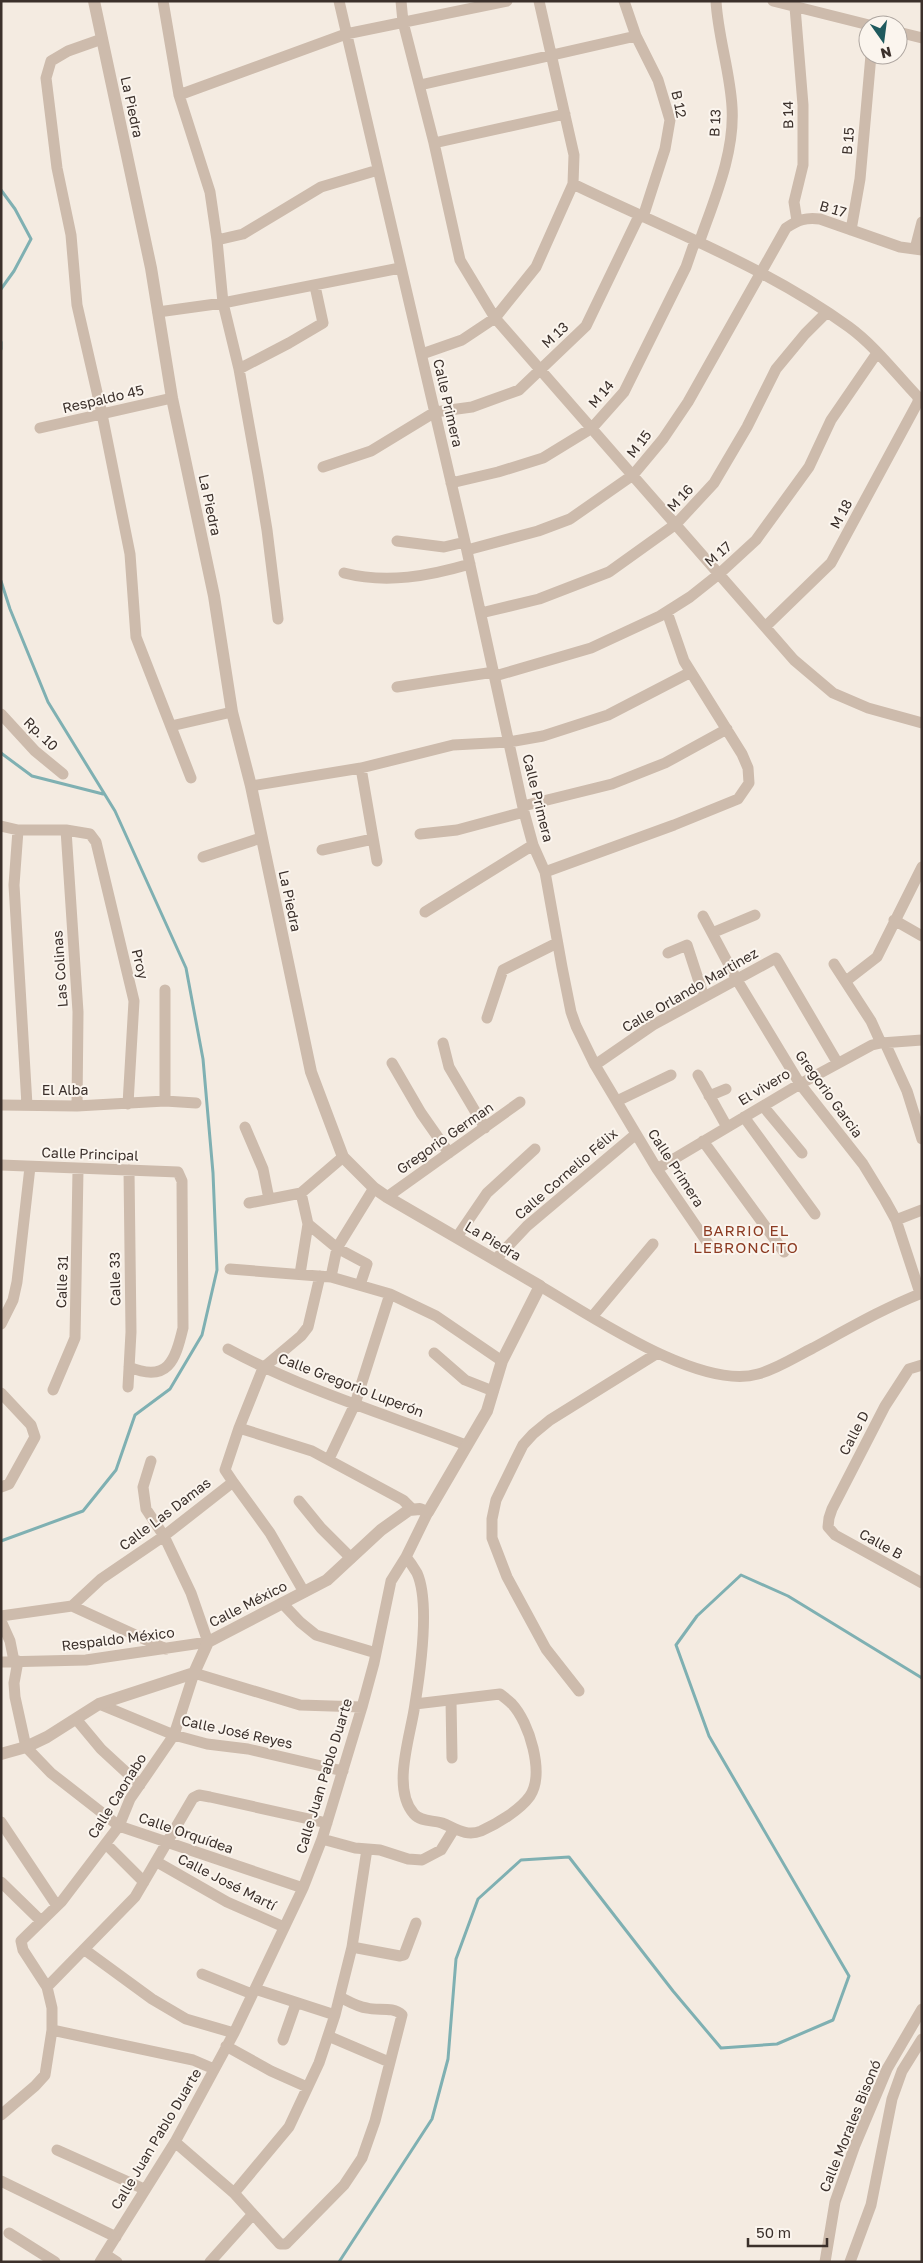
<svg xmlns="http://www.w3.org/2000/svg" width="923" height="2263" viewBox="0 0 923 2263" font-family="'Golos Text',sans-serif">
  <rect width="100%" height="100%" fill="#f4ebe1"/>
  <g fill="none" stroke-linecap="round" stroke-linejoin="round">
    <path stroke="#7fb0b2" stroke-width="3" d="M1,190L15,209L31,239L14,271L1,289
      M1,342V349
      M1,581L10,609L48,702L115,811L186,968L203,1059L213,1173L217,1270L202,1335L170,1389L135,1415L116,1470L83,1511L1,1541
      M1,753L32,776L103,794
      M339,2262L432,2119L448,2059L456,1959L478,1899L521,1860L569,1857L673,1991L721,2048L777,2044L833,2020L849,1976L709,1736L676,1645L697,1616L741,1575L788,1596L922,1678"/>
    <path stroke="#cdbbac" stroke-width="11" d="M163,1L179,95L210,192L217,240L223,303L239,369L258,475L267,530L278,619
      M339,1L465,542L524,812L533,845L545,872L562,967L571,1012L576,1026L595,1065L657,1169L709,1245
      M401,1L403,22L434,143L460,260L495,318L794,660L833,693L868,708L922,723
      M624,1L636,36L658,80L670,120L665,149L643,217
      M773,1L869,25
      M795,7L803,105V165L794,202L797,221
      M898,32L922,38
      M102,39L68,51L51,61L46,78L57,168L71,235L77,305L102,414L130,554L136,637L191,778
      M420,85L636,36
      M179,95L346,34L507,1
      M434,143L565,114
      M573,184C666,229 765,266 849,327C875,346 896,374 918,397V402L831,563L765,627
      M851,230L860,179L871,55
      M217,240L243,234L321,187L378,170
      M699,243C714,200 735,153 732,107C730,71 718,37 716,1
      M915,249L922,222
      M158,312L223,303L400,268
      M422,354L462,340L495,318L536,267L573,184L574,155L539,1
      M239,369L289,343L323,323L315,286
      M40,428L172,398
      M323,467L371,451L435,412L472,407L519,390L586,326L639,216
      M451,483L498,472L543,458L592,428L624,392L686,267L695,241
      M397,541L444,547L465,542
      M467,550L538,531L570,519L633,475L663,439L688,402L786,228C798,220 806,217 820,219L900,247L922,250
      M344,573C387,584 429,576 470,564
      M481,613L539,599L609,572L676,524L714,483L747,427L776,369L805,334L826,313
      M495,676L591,648L660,616L690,597L719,574L756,540L809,467L831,420L877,353
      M397,687L494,672
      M1,714L35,751L63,774
      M171,726L232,712
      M361,768L377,861
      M251,786L361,768L453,745L509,742L543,736L608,715L691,672
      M523,806L612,784L665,763L727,729
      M1,826L18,830H66L90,834L96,842L134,1001L128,1104
      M18,830L14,885L27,1105
      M66,830L78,1012L77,1106
      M420,834L457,830L524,812
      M322,850L373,839
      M203,857L261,838
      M545,872L674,825L738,799L749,783L748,768L742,754L684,661L667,612
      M425,912L533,845
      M703,916L737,980L800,1084L863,1164L885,1200L896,1220L920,1293
      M894,920L922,936
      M712,933L755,915
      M668,953L687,945L704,997
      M834,964L871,1021L881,1043
      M846,981L877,957L922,867
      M487,1018L503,970L557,943
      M443,1043L449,1067L485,1128
      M885,1043L907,1091L922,1139
      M392,1063L421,1113L449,1153
      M595,1065L653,1025L776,958L837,1062
      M698,1075L727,1127
      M709,1096L726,1089
      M165,1101V990
      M617,1101L671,1075
      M1,1105L77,1106L165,1101L196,1103
      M763,1106L802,1153
      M744,1117L815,1214
      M245,1127L263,1169L269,1199
      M703,1141L784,1252
      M1,1165L178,1172L182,1181L183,1328C175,1361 168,1383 129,1367
      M657,1169L800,1084L872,1045L881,1043L922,1040
      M387,1197L520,1102
      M249,1203L301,1193L343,1157
      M896,1220L922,1210
      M308,1224L337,1248L367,1264L360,1285
      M457,1237L487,1193L535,1149
      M495,1260L527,1226L636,1134
      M230,1269L331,1277L390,1294L436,1316L502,1361
      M300,1274L308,1224L301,1193
      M331,1277L337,1248L374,1188
      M540,1286C590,1315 700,1391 758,1374C777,1369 795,1357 813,1348C848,1329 884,1308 922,1293
      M592,1317L653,1244
      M1,1324L13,1300L17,1282L30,1167
      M228,1349C304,1390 385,1414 466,1445
      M434,1353L465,1380L493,1391
      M922,1365L909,1369L885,1406L832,1509L829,1518L828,1527L835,1535L922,1583
      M128,1387L131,1332L129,1170
      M53,1390L75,1338L78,1170
      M1,1393L31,1425L35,1437L9,1484L1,1487
      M239,1428L312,1451L403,1500L412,1509
      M329,1459L355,1404L390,1294
      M233,1482L270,1533L304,1592
      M299,1501L321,1528L351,1558
      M406,1557C410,1562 414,1568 417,1573C430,1602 420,1673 415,1704C411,1735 391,1788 414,1814C421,1822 433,1820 442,1823C455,1828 466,1837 481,1831C497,1824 520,1810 530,1796C545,1773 529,1722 512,1704C508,1700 504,1697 500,1694L415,1704
      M282,1603L300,1622L316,1635L376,1653
      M72,1606L101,1579L164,1536L233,1482L225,1470L239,1428L263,1368L301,1336L308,1327L320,1276
      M1,1616L72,1606L166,1649
      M1,1621L10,1641L14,1661
      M18,1661L14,1683L15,1697L26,1747L51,1773L119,1826L303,1888
      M1,1662L86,1660L208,1642L191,1593L164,1536L146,1509L143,1487L151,1461
      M579,1691L546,1649L507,1577L492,1538V1519L496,1500L516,1459L523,1445L533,1434L550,1420L656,1354
      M451,1700L452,1758
      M99,1704L174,1735L207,1744L248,1749L343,1771
      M76,1719L101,1749L140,1785
      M1,1822L57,1906
      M322,1839L355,1848L380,1850L408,1859L422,1860L441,1850L454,1829
      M106,1844L144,1882
      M157,1862L227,1902L284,1927
      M1,1882L41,1921
      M352,1947L400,1956L404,1955L416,1923
      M85,1950L152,1999L186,2019L234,2033
      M202,1974L252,1994
      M47,1987L135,1897L193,1798L199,1795L210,1797L327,1823
      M255,1989L335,2015
      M52,2030L193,2060L214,2069
      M328,2036L389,2062
      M283,2040L296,2003
      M226,2046L271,2071L307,2087
      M1,2115L35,2086L45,2075L52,2030V2008L47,1987L23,1950L21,1941L62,1901L119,1826L130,1799L174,1735L194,1673L300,1705L362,1707
      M175,2142L234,2193L280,2244H286L344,2185L362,2158L375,2121L402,2015C393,2006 378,2011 367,2008C358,2007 348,2001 340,1997
      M57,2150L144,2189
      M1,2181L116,2237
      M234,2193L289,2127L319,2063L335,2015L352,1947L367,1849
      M9,2233L55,2262
      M105,2254L117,2262
      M100,2262L175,2142L234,2033L303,1888L322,1839L362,1707L374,1663L391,1581L406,1557L428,1512
      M210,2262L253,2214
      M825,2262L835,2202L855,2145L887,2069L922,2009
      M850,2262L871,2205L892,2099L902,2071L922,2039"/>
    <path stroke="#cdbbac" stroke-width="12" d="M1,1754L26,1747L47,1737L99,1704L194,1673L208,1642L327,1580L381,1530L409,1510L420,1509L428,1512L487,1411L502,1361L540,1286L387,1197L374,1188L343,1157L311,1072L251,786L232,712L214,596L172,398L151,268L94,1"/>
  </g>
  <g text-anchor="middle" stroke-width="4" stroke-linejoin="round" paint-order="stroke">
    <g font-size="14" fill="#3b302b" stroke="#fbf5ee">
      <text transform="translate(679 104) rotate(78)" y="5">B 12</text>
      <text transform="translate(132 107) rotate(78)" y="5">La Piedra</text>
      <text transform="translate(788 115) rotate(-91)" y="5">B 14</text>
      <text transform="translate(715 123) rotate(-87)" y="5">B 13</text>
      <text transform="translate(848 141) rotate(-85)" y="5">B 15</text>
      <text transform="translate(833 209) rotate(16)" y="5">B 17</text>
      <text transform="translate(555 335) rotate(-43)" y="5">M 13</text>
      <text transform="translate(601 394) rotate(-50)" y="5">M 14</text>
      <text transform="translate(103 399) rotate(-13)" y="5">Respaldo 45</text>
      <text transform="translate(448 403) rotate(77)" y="5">Calle Primera</text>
      <text transform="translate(639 444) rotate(-52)" y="5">M 15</text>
      <text transform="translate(680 498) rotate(-47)" y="5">M 16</text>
      <text transform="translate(210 505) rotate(78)" y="5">La Piedra</text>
      <text transform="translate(841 514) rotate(-62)" y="5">M 18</text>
      <text transform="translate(718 554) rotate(-41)" y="5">M 17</text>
      <text transform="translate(41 734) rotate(44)" y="5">Rp. 10</text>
      <text transform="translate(538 798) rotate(76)" y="5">Calle Primera</text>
      <text transform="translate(290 901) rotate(78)" y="5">La Piedra</text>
      <text transform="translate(140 964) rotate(76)" y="5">Proy</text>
      <text transform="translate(60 969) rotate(-94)" y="5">Las Colinas</text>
      <text transform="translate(690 990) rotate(-30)" y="5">Calle Orlando Martinez</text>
      <text transform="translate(764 1087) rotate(-31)" y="5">El vivero</text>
      <text x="65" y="1095">El Alba</text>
      <text transform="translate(829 1094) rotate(54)" y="5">Gregorio Garcia</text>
      <text transform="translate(445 1138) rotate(-35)" y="5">Gregorio German</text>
      <text transform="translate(90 1154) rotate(2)" y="5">Calle Principal</text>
      <text transform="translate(676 1168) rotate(57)" y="5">Calle Primera</text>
      <text transform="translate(566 1174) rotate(-41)" y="5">Calle Cornelio Félix</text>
      <text transform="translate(493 1241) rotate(31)" y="5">La Piedra</text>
      <text transform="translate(115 1279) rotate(-91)" y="5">Calle 33</text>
      <text transform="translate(62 1282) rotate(-88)" y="5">Calle 31</text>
      <text transform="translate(351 1385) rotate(21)" y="5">Calle Gregorio Luperón</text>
      <text transform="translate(854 1433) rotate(-62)" y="5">Calle D</text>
      <text transform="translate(165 1514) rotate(-37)" y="5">Calle Las Damas</text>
      <text transform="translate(881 1544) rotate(29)" y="5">Calle B</text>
      <text transform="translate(248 1604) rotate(-27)" y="5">Calle México</text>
      <text transform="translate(118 1639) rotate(-7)" y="5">Respaldo México</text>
      <text transform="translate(237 1732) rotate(12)" y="5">Calle José Reyes</text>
      <text transform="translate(324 1776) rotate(-73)" y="5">Calle Juan Pablo Duarte</text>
      <text transform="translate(117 1796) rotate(-58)" y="5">Calle Caonabo</text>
      <text transform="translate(186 1833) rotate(19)" y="5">Calle Orquídea</text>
      <text transform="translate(227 1882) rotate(27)" y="5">Calle José Martí</text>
      <text transform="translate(850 2126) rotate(-68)" y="5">Calle Morales Bisonó</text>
      <text transform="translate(156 2139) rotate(-59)" y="5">Calle Juan Pablo Duarte</text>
    </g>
    <g font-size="15" letter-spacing="1" fill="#8c3b22" stroke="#fbf5ee">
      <text x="746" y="1236">BARRIO EL<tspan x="746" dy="17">LEBRONCITO</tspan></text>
    </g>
  </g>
  <rect width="923" height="2263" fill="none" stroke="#3b302b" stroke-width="5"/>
  <g transform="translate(883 40) rotate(166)"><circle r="24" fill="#fbf5ee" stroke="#aea6a0"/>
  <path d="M0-4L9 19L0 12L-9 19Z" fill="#1f5a5e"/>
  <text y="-8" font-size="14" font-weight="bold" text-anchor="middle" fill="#3b302b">N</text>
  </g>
  <path d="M748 2238v8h79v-8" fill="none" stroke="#3b302b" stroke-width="2.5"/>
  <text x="756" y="2238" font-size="15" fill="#3b302b" stroke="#fbf5ee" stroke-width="4" paint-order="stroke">50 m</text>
</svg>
